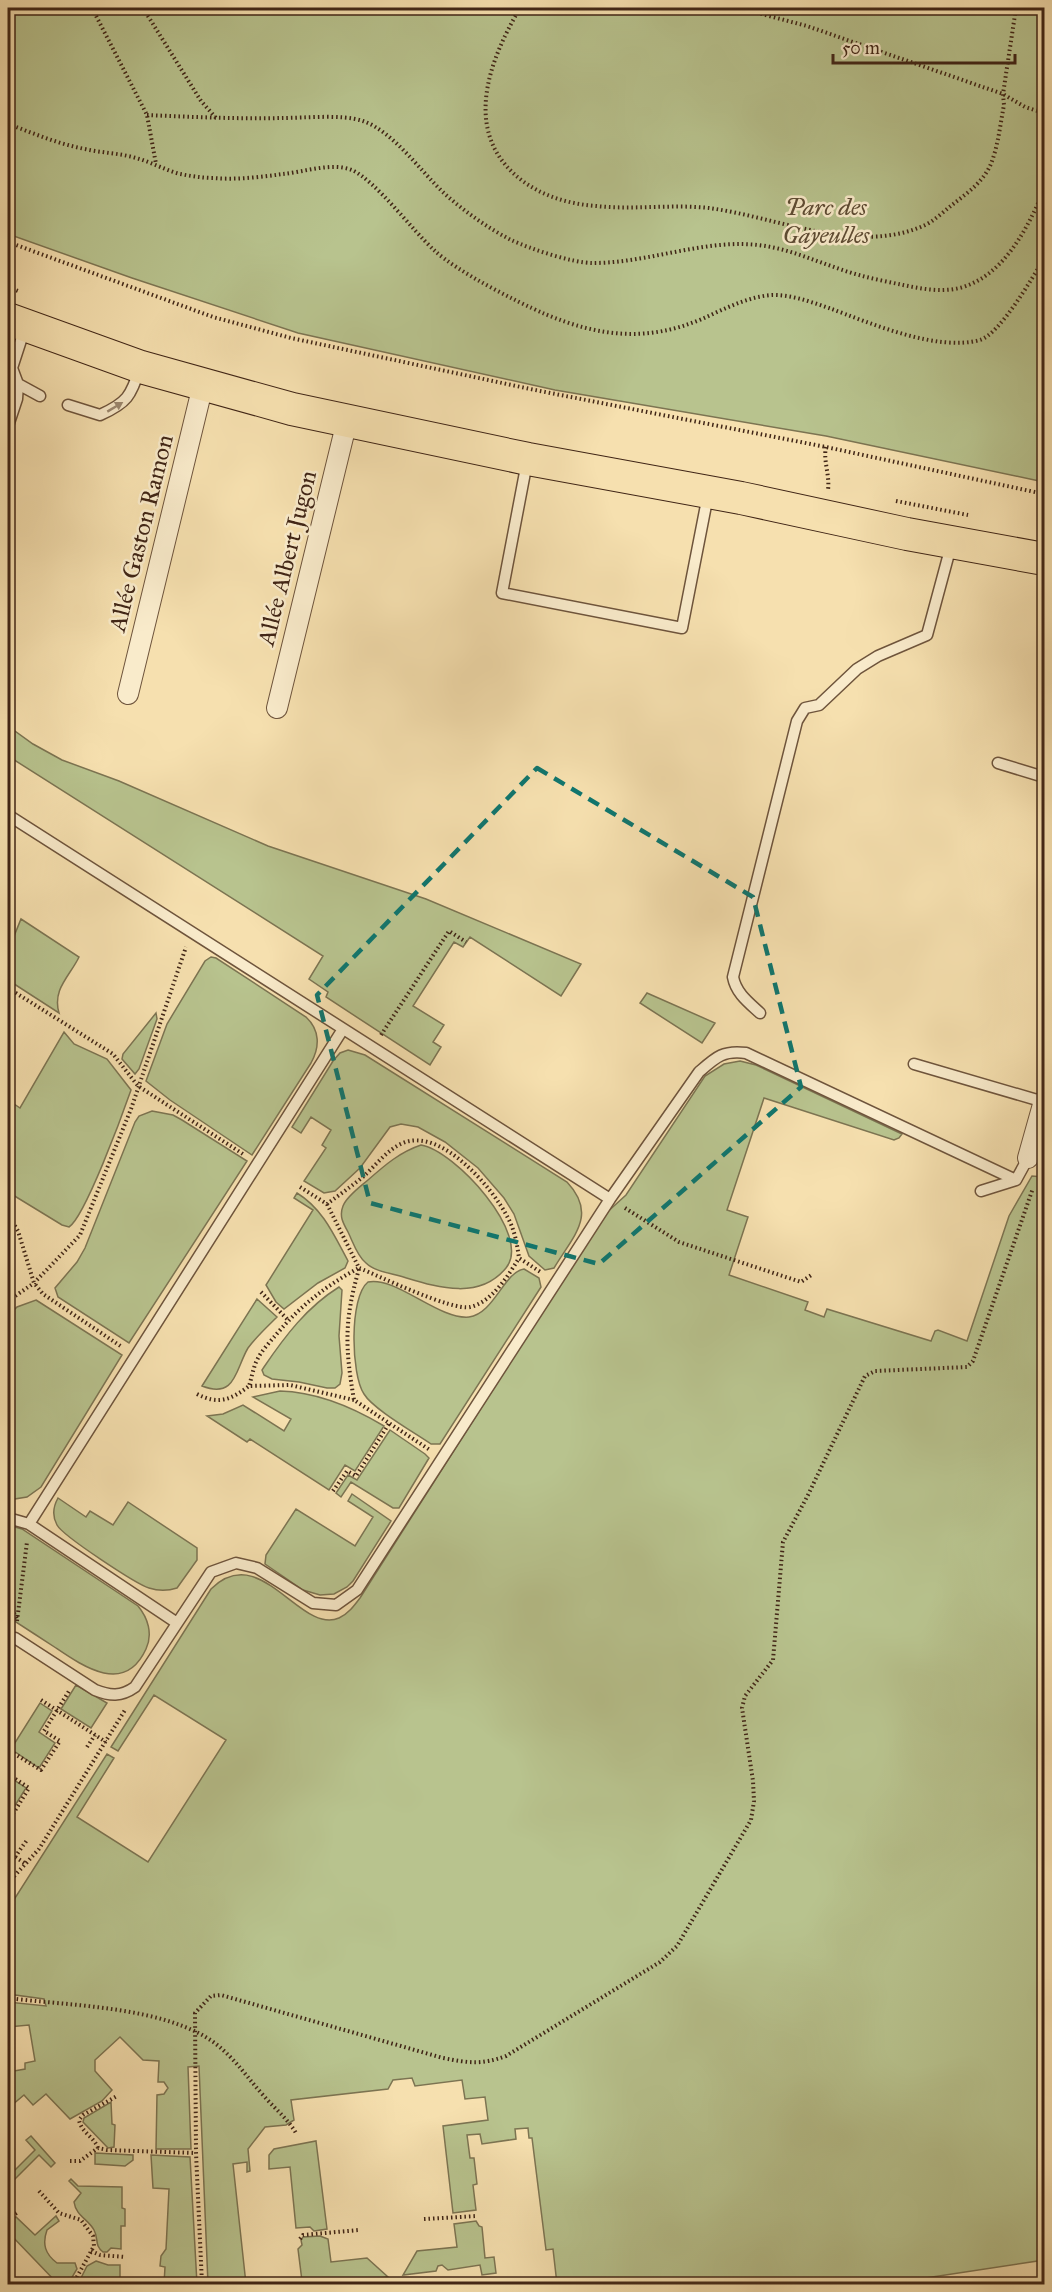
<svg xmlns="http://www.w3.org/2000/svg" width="1052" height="2292" viewBox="0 0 1052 2292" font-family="'IM FELL Great Primer',serif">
  <rect width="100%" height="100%" fill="#f6e0af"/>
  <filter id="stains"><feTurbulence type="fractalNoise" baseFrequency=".00333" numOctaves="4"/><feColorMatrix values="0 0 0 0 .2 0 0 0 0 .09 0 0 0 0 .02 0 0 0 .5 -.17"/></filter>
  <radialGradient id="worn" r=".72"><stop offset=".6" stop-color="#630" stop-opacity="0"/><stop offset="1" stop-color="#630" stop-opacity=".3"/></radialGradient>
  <path fill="#b8c38e" stroke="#7c7452" stroke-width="1.5" d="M8,8H1044V482L826,436L555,390L298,333L132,278L8,234Z
    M8,726L33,744L62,760L119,781L268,846L426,899L581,964L561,996L470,937L463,947L454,942L413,1006L444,1025L433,1042L441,1047L430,1065L326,997L328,992L309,979L323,956L8,756Z
    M21,919L79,957C70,976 52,989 59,1013L8,980V951Z
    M211,957L216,958L306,1017C320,1030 320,1047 311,1063L252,1155L170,1100L146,1081L167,1024L205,961Z
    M647,993L715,1023L702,1043L640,1003Z
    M156,1013L157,1019L139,1069L135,1074L122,1059L123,1054Z
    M64,1032L74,1044L107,1059L131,1090C123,1113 85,1217 69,1227L62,1225L8,1192V1100L20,1108Z
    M348,1050L365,1055L567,1182C598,1215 573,1236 554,1268L545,1270L529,1256L514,1214L504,1198L478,1168L445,1142L418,1127L401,1124L390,1127L360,1168L335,1191L324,1193L304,1181L326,1148L322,1145L331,1130L311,1117L301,1133L292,1127L333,1061L340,1053Z
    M740,1061L756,1065L902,1134L899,1138L894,1140L764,1098L727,1210L748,1217L729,1275L808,1302L805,1310L824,1317L827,1309L931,1341L935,1331L938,1330L967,1341L1009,1216L1032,1176L1044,1177V2260L886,2284H557L553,2249L546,2250L532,2138H529L528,2128L515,2129L516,2139L482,2144L480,2134L467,2135L470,2158H474L477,2184L473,2185L476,2210L453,2213L443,2126L488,2120L485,2097L465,2099L462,2080L415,2086L412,2078L393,2080L388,2089L291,2100L294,2120L286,2125L265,2127L248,2149L250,2171L247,2172V2162L233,2164L246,2284H208L199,2066L188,2067L191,2149H156L157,2095L164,2094L168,2088L164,2082H158L159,2061L143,2060L120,2037L95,2060V2071L112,2090L102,2101L70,2119L46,2094L33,2105L24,2095L12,2105L8,2072L25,2069V2063L35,2061L29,2025L8,2027V2002L46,2006L44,1999L8,1994V1909L107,1754L114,1758L77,1817L148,1862L226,1740L154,1695L118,1751L111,1747L211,1589C261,1540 300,1635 339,1618C348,1614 354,1606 360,1598L604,1215L626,1195L705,1076L724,1064Z
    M152,1111L173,1115L182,1120L247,1161L129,1343L58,1297L55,1288L77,1262L85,1248L135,1122L139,1116Z
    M421,1145C454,1150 533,1235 506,1268C478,1302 434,1286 400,1276C389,1273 374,1271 366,1263C357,1256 353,1242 348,1232C343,1223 339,1216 343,1206C347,1196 360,1187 368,1180C385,1165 400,1152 421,1145Z
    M297,1193C323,1209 334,1235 348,1261L345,1268L318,1283L284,1309L276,1302L266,1285L313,1210L294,1198Z
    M524,1269L539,1278L541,1287L440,1444H431C415,1433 373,1409 364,1394C351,1375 349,1297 368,1282C396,1276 439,1320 469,1317C494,1314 504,1272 524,1269Z
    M339,1287L342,1290L339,1336L342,1373L340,1384L335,1388H327L299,1382L272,1379L264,1375L262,1370L264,1367C285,1336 307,1307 339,1287Z
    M257,1299L277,1317C267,1327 256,1337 248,1348C235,1370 236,1399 202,1386Z
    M36,1300L122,1355L41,1487L27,1497L8,1500V1316L17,1307Z
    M280,1391C316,1392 354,1408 384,1426L355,1471L345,1465L329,1490L250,1439L247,1442L207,1416L223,1414L243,1405L284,1431L291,1419L253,1397Z
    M390,1430L425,1454L429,1458L399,1508H393L351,1482L341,1497L336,1493L348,1475L357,1480Z
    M352,1494L391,1521L353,1581L347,1587L334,1594L320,1595L303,1590L265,1564L266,1555L296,1509L355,1546L373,1517L348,1501Z
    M58,1498L86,1517L90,1511L113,1525L128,1502L197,1548V1560L177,1588C168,1591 158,1591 149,1588C136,1584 63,1536 57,1525C52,1516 53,1507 58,1498Z
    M8,1525L22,1529L138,1606C148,1618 153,1634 146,1649C125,1695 84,1667 56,1648C42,1639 27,1629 13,1620L8,1628Z
    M76,1685L107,1703L91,1728L61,1709Z
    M40,1703L52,1711L39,1732L55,1743L39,1768L11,1749Z
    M8,1776L26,1788L11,1812L8,1810Z
    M111,2102L112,2124L115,2125L114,2147L108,2148L83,2122L84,2118Z
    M31,2136L55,2163L51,2167L39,2155L8,2186V2177L35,2150L26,2140Z
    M316,2141L327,2229L314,2231L310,2227L296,2228L290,2167L269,2169V2155L274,2149Z
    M95,2153L133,2155V2160L125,2166L95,2164Z
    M151,2155L190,2157L197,2284H164L165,2267L160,2266L161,2256L166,2249L169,2189L153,2188Z
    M71,2179L78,2186L122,2187V2208L125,2209V2226H121V2249L111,2248L107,2252H103C94,2245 99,2239 94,2230C88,2219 76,2216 74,2202L81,2193L69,2181Z
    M56,2216L59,2221L47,2230C42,2244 45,2254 57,2263H75L77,2269L68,2284H58L8,2232V2221L16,2217L35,2235Z
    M476,2221L479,2226L482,2227L485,2258L494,2257L496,2273L482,2275L480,2265L448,2270L442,2265L438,2266L436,2271L403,2275L417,2251L457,2247L454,2224Z
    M320,2236L328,2239L331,2262L367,2258L388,2277L354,2282L347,2278L333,2284H296L295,2281H302L298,2249L302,2245L301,2240L303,2237Z
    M96,2261L108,2265H120V2284H78L87,2266Z"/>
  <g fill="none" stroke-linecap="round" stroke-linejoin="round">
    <defs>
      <path id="service" d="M18,384L40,396
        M68,405L100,415C127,403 131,396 140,368
        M8,426L17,399L18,384L12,368L25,328
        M527,462L502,593L682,628L708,495
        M998,763L1044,777
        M8,815L610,1199
        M760,1013C748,1002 736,993 733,977L797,721L805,708L819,705L857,669L878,656L927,635L951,546
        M914,1064L1044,1102
        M981,1191L1016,1180L1028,1158
        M8,1518L29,1524L177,1623
        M29,1524L343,1029
        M15,1638L95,1690C110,1696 121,1697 135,1687L211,1572L236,1563L257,1568L313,1603L336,1605L357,1590L610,1199L699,1072C716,1057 723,1050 746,1053L1016,1180"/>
      <path id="minor" d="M128,694L203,385
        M277,708L347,421
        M1028,1158L1044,1101"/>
      <path id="primary" d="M8,319L141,367L292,409L528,459L741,498L907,534L1044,559"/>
    </defs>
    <use href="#service" stroke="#6e543c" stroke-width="13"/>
    <use href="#minor" stroke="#6e543c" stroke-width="22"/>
    <use href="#primary" stroke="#402516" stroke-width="34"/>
    <path stroke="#402516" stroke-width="4" stroke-dasharray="1.5 3" stroke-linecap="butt" d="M92,8L147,115L156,164
      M143,8L201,101L216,118
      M520,8C487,64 461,136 524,182C545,197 570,204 596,206C633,210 672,204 709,208C777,217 857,255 923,226C933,222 943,212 952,205C966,194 982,183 990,166C998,148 1000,125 1004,105L1003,94L1016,8
      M739,8L807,26L1003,94L1025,107L1044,113
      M8,64L11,63
      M147,115C192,117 237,119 282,118C305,118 342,114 363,121C394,132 421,172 445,194C465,212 488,228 511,240C531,249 572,263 593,263C649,263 703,239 758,245C794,249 825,266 859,275C873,279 889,282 903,285C923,289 943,293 963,287C1005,274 1028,227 1044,190
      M8,124C33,133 58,144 85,149C102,153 119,153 136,158C151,162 165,170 180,174C191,176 202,178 214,178C236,180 261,177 283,174C304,172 332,162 352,170C376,181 413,231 435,251C458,272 515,301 545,314C600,337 647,342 702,319C724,309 749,296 773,295C793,295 811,302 829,308C870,323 937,352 980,340C1000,334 1032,278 1044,259
      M8,242L213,317L291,338L535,390L826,447L1044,494
      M8,287L18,291
      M826,447C823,461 830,475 828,490
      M896,501L968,515
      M8,988L113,1054L138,1086L243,1154
      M381,1035L449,931L466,942
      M300,1187L327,1204C339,1195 352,1186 364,1176C376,1165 388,1149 403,1143C441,1127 493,1188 508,1218C515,1231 517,1244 519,1258L542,1273
      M327,1204L359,1268C379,1276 452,1311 470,1307C492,1302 508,1276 519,1258
      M625,1208L679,1242L801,1282L813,1274
      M8,1214L18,1231L34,1283L43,1294L122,1347
      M359,1269C344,1321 345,1347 354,1400L430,1450
      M261,1292L288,1320
      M8,1301L34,1283L80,1235L131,1109L186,947
      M197,1394C218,1405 231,1400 249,1386
      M354,1400L290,1385L249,1386C251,1380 252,1374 254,1368C257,1356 267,1345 275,1336C299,1307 325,1286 359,1268
      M333,1491L347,1471L356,1476L390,1422
      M8,1601L17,1619
      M17,1621L27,1542
      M41,1700L106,1742
      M87,1747L95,1735
      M10,1751L41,1770L60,1741L44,1731L69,1691
      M8,1774L29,1788L8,1822
      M8,1852L26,1864
      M15,1857L27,1840
      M8,1883L39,1849L125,1710
      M8,1998C70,2006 166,2006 216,2044C237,2061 246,2076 263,2095C274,2108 287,2118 296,2133
      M98,2148C94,2137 81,2132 79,2120L83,2115L117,2096
      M70,2161H80L98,2148L107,2150L196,2153
      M39,2191L59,2213L81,2220L93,2236L94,2246L73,2284
      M8,2219L18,2212
      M424,2219L477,2216
      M300,2239L303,2235L359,2230
      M91,2251L100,2255L125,2257
      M202,2284L196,2153L195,2013L211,1996L221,1995L443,2058C469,2063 481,2065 506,2056L660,1962L677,1946L751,1820L754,1801L753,1781L742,1708L745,1696L773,1660L783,1542L808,1495L865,1376L875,1371L967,1367L973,1361L1033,1188"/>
    <use href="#service" stroke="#f9ebcb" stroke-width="10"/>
    <use href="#minor" stroke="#f9ebcb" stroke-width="20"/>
    <use href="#primary" stroke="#f6e0af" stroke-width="32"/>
  </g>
  <defs><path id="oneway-solid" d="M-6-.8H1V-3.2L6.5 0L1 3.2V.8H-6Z" transform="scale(1.5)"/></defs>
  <use fill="#9c8870" href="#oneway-solid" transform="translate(115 407) rotate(-31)"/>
  <path fill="none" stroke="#0f766e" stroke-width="4.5" stroke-dasharray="12 8" stroke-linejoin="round" d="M537,768L753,897L801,1087L599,1264L370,1203L317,995Z"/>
  <g text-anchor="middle" stroke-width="5" stroke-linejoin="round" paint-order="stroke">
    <g font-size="24" font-style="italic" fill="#5e4c34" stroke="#f9ebcb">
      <text x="826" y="215">Parc des<tspan x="826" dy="28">Gayeulles</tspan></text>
    </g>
    <g font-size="24" fill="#402516" stroke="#f9ebcb">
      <text transform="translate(141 533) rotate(-76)" y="8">Allée Gaston Ramon</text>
      <text transform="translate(287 558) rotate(-76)" y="8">Allée Albert Jugon</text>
    </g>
  </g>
  <rect width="1052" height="2292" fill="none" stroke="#f6e0af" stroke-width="30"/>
  <rect x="9" y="9" width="1034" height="2274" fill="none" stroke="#402516" stroke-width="3"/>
  <rect x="15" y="15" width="1022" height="2262" fill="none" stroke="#402516" stroke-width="1.5"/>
  <path d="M833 54v9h182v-9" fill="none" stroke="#402516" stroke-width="3"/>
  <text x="842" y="54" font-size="18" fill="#402516" stroke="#f9ebcb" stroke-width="4.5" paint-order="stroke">50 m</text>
  <rect width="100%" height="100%" filter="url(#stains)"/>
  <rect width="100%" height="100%" fill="url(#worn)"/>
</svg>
